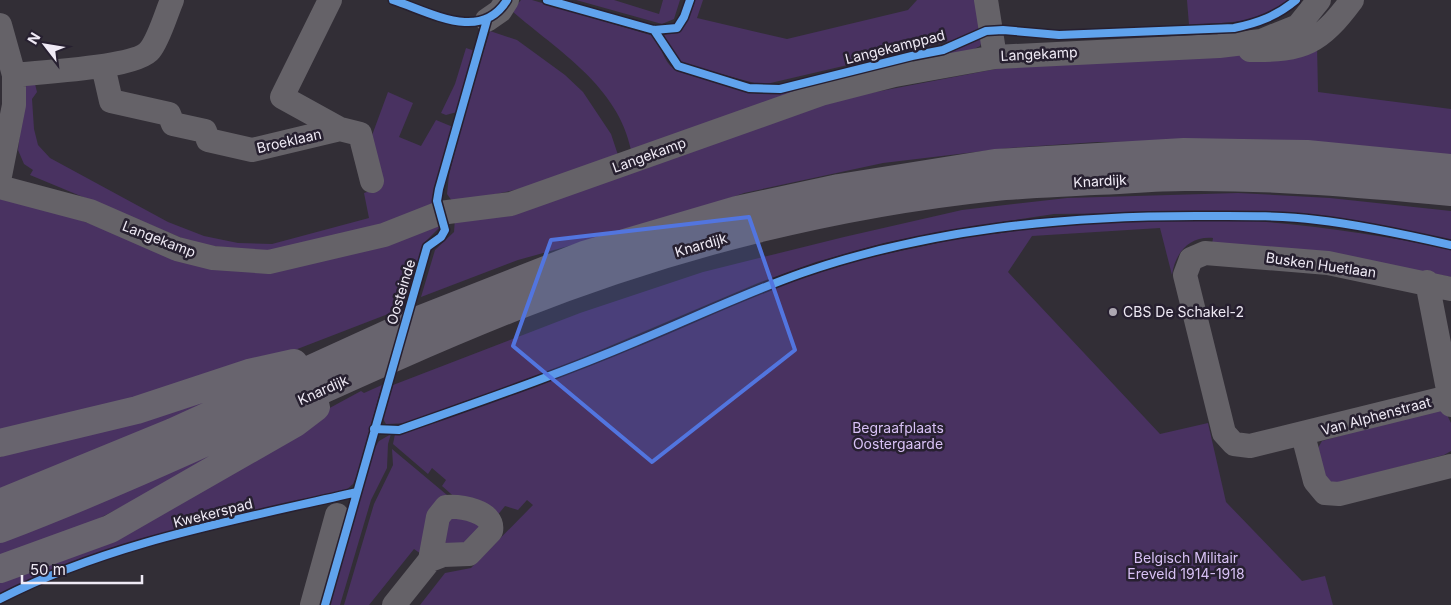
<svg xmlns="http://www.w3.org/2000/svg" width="1451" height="605" viewBox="0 0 1451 605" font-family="Inter,sans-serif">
  <rect width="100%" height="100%" fill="#322e36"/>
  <path fill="#493261" d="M521,0H532L654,36C662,47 663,61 674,69L758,94L780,92L946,52L981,37L982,41L980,46L974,49L631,150C618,86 558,51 512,11Z
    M576,0H614L659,14L663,0H680L674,19L662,24Z
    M694,0H703L697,18L787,39L908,10L917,0H980L984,27L959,39L762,85L683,64L670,48L664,35C686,29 687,21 694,0Z
    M1187,0H1289C1270,25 1218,22 1189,25Z
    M490,31L517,40L565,75L583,92L611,134L618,155C560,178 515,194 452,201L447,194L449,175L469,96Z
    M1317,45L1318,92L1451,109V156L1246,141L1097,142L1009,148L883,163L744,193L681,215L518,260L421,297L435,250L454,232L455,218L795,111L865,94L1001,68Z
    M466,48L475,51L457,112L446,115L441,113L455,84Z
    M35,84L37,92L32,99L34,129L38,145L50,158L168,222L204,236L238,243L272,244L369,218L364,193L382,187L371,138L388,92L413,103L399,137L421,146L436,120L453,127L433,192L434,205L382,227L271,253L196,244L30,175L33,170L24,164L18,150L25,88L27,85Z
    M0,192L199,262L439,223L440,227L424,243L411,287L401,309L220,379L0,430Z
    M1238,193L1330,198L1451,211V241L1380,225L1311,216L1222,212L1054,214L944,231L884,243L816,262L758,283L530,380L462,402L412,423L386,424L383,419L393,385L580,313L703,272L844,237L962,210L1067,198Z
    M1177,217C1271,219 1359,231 1451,249V277L1328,253L1212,244L1213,238C1189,236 1175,253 1172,275L1160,228L1032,236L1008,272L1160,434L1208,423L1226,502L1302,581L1325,576L1333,605H420L445,573L471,568L533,505L527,500L518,510L505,506L496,517L459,501L442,486L446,480L432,468L428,474L393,444L395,434L415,429L558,377L705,313L778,285L867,258L994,231L995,234L1056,224Z
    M344,345L0,491V457Z
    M382,385L357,475L353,484L345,491L147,539L68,565L0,595V583L31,570L361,391L364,393Z
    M1443,407L1451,423V451L1444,455L1335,484L1323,479L1318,448L1322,441Z
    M288,412L168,483L96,520L0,565V541Z
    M391,434L388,444L387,468L371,500L340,605H330L373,451L379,441Z
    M392,449L453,500L424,556L414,549L369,605H344L374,504L393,465Z
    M444,517L479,520L482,534L449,550L440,539Z"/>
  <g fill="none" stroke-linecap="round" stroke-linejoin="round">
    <path stroke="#656268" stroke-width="24" d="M330,0L282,97L340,129L360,134L372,181
      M986,0L995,57
      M487,20L500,11L507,0
      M0,25L14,75V105L0,176
      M1250,50C1304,51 1320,43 1352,0
      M103,66L111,101L169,114L173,124L205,131L208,140L252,150L340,129
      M14,75C38,72 137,68 150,50C159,39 166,14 172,0
      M0,187L90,211L177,249L213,258L269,262L384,235L440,213L511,204L821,94L895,75L995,57L1219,46L1261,41L1298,26L1319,0
      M1427,282L1451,405
      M1449,397L1250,446L1234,444L1224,433L1185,275L1191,259L1205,253L1328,263L1451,289
      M1303,435L1315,481L1325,493L1339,494L1451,466
      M446,507C460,506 495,511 491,531L469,554L443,555L430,560L438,517Z
      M312,605L337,515
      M394,605L430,560"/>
    <path stroke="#68646e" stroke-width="28" d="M0,443L137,410L249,373L294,363
      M0,503L173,432L416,321L584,255L737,210L839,188L995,163L1184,152L1307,154L1451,168
      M0,529C176,462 343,375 517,306C669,246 833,204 995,187C1028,184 1061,183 1094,181C1124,180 1155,177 1185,177C1274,176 1363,184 1451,192
      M0,569L110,529L295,423L316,407"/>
    <defs>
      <path id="cycleway" d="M393,0C430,12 481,43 507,0
        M547,0L654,30L677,28L684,17L690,0
        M654,30L678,66L749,88L780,89L912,56L943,50L986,31L1003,30L1059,35L1234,28C1258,23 1277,16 1296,0
        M374,429L399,430C478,402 557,375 635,342C691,319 745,293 802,273C929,229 1063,216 1196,216C1236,216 1277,215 1317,220C1362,225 1407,235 1451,245
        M0,599C110,542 237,520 357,492
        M325,605L427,247L441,237L445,230L437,201L439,189L487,20"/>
    </defs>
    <use href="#cycleway" stroke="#272030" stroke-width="11"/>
    <use href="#cycleway" stroke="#60a3ed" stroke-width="8"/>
  </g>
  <path fill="#5275df" fill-opacity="0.2" stroke="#5275df" stroke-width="4" stroke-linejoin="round" d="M749,217L795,350L652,462L513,346L551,240Z"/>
  <circle fill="#ada8b2" stroke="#272030" stroke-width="2" cx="1113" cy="312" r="5"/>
  <g text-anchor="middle" stroke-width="5" stroke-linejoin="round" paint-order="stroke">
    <g font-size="14" fill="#efeaf5" stroke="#272030">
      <text transform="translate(895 47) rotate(-14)" y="5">Langekamppad</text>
      <text transform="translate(1039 54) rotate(-3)" y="5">Langekamp</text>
      <text transform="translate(289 141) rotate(-13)" y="5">Broeklaan</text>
      <text transform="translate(649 155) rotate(-20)" y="5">Langekamp</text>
      <text transform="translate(1100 181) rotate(-3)" y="5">Knardijk</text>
      <text transform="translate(159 239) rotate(21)" y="5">Langekamp</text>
      <text transform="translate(701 245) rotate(-16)" y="5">Knardijk</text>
      <text transform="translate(1321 265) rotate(8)" y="5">Busken Huetlaan</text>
      <text transform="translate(401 292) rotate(-73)" y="5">Oosteinde</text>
      <text transform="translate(323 390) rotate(-24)" y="5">Knardijk</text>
      <text transform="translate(1376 416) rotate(-15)" y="5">Van Alphenstraat</text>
      <text transform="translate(213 513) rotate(-14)" y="5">Kwekerspad</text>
    </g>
    <g font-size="14" fill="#efeaf5" stroke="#272030" text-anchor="start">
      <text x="1123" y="317">CBS De Schakel-2</text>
    </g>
    <g font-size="14" fill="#d8c1f5" stroke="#272030">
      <text x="898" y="433">Begraafplaats<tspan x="898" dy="16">Oostergaarde</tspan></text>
      <text x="1186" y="563">Belgisch Militair<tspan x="1186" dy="16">Ereveld 1914-1918</tspan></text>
    </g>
  </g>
  <g transform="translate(45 45) rotate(301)" stroke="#272030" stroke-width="4" paint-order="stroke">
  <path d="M0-4L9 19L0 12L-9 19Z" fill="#efeaf5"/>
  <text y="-8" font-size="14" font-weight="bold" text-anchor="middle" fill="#efeaf5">N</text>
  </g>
  <path d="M22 575v8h120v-8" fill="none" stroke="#efeaf5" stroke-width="2.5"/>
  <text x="30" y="575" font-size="15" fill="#efeaf5" stroke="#272030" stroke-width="4" paint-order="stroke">50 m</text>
</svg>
